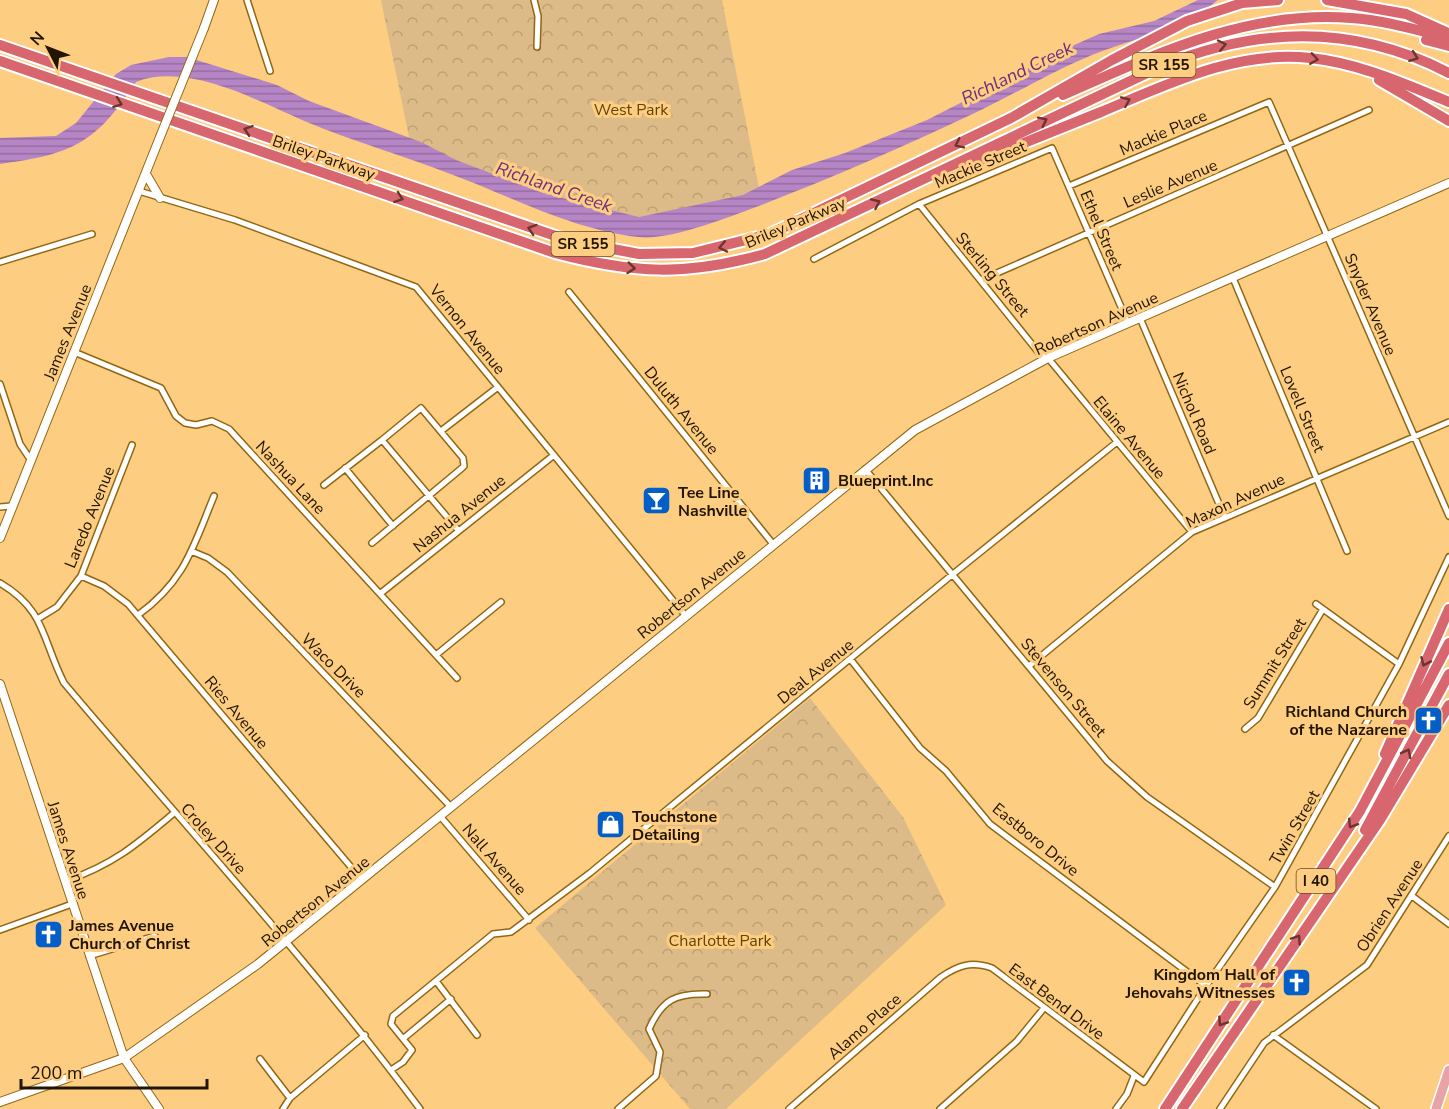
<svg xmlns="http://www.w3.org/2000/svg" width="1449" height="1109" viewBox="0 0 1449 1109" font-family="'Nunito Sans',sans-serif">
  <defs>
    <pattern id="park-crowns" width="20" height="18" patternUnits="userSpaceOnUse" patternTransform="scale(1.5)"><rect width="20" height="18" fill="#db8"/><path d="M2 6a3 3 0 1 1 6 0M12 15a3 3 0 1 1 6 0" fill="none" stroke="#bda074"/></pattern>
    <pattern id="water-rules" width="6" height="5" patternUnits="userSpaceOnUse" patternTransform="scale(1.5)"><rect width="6" height="5" fill="#b685c6"/><path d="M0 2.5h6" fill="none" stroke="#946c9e"/></pattern>
  </defs>
  <rect width="100%" height="100%" fill="#fdcd82"/>
  <path fill="url(#park-crowns)" d="M381,0H722L760,193L633,221L552,203L410,142Z
    M810,698L903,817L946,905L726,1109H690L535,928Z"/>
  <path fill="url(#water-rules)" d="M1198,0H1218C1180,31 1129,39 1085,58C1050,73 1016,93 981,110C907,145 832,178 756,207C727,218 668,241 638,237C576,230 518,200 461,178C409,157 354,142 302,120C256,100 187,62 136,82C95,144 73,154 0,164V138L56,136L76,123L116,74L131,65L169,57H187L277,85L309,101L421,142L456,160L546,194L639,217L743,195L792,170L845,153L927,120L1072,46L1099,34L1154,21Z"/>
  <g fill="none" stroke-linecap="round" stroke-linejoin="round">
    <defs>
      <path id="street" d="M247,0L270,71
        M534,0L538,16L537,47
        M1069,186L1269,102L1449,516
        M139,191L235,220L416,287L685,615
        M919,204L1039,353L1048,358L1192,532
        M814,259L919,204L1052,148L1128,323
        M0,262L92,234
        M1233,278L1347,551
        M981,280L1369,110
        M569,292L773,544
        M1140,318L1225,518
        M74,352L161,388L176,416L185,423L196,425L212,421L229,429L457,678
        M0,384L20,444L30,459
        M441,431L498,387
        M345,468L393,526
        M865,469L1107,761L1147,797L1275,887
        M324,485L382,440
        M0,507L11,506
        M372,543L462,468L464,466L463,458L421,408L382,440L458,530
        M191,551L208,558L227,572L451,807
        M81,576L104,586L128,604L362,880
        M0,583C46,610 42,640 64,683C183,824 309,960 420,1109
        M381,593L554,455
        M1316,604L1399,664
        M138,615C185,581 193,547 214,496
        M39,618L57,607L81,576L132,445
        M436,655L501,602
        M851,660L920,748L946,771L990,824L1206,986
        M1029,666L1192,532L1449,422
        M1245,729L1258,718L1323,609
        M440,816L529,920
        M66,881C114,864 136,845 174,813
        M1412,896L1449,924
        M0,930L72,904
        M89,956L155,936
        M436,981L477,1035
        M1273,1035L1376,1109
        M404,1038L451,999
        M260,1059L290,1098
        M391,1070L403,1062L412,1050L391,1024L393,1016L493,934L511,932L590,873L953,574L1117,442
        M283,1109L290,1098L365,1035
        M618,1109L656,1076L660,1052L649,1029C662,1000 675,993 707,994
        M789,1109L941,977C959,965 971,961 992,968L1144,1082L1206,986L1275,887L1399,664L1449,557
        M940,1109L1017,1041L1044,1008
        M1116,1109L1127,1094L1134,1076
        M1220,1109L1264,1043L1367,965L1449,836"/>
      <path id="secondary" d="M204,28L214,0
        M146,174L160,198
        M0,538L160,137
        M0,684L124,1058L159,1109
        M0,1102L124,1058L258,964L915,430L1048,358L1449,183"/>
      <path id="primary" d="M1436,1109L1449,1070"/>
      <path id="highway" d="M1327,0L1406,14L1446,32
        M1426,40L1449,46
        M0,45L570,241L639,254L693,253L770,234L1011,118L1112,60L1187,21L1242,3L1278,0
        M0,61L555,253C634,274 686,276 765,254L1162,66C1259,26 1356,25 1449,73
        M1379,80L1449,121
        M1063,95C1156,54 1247,10 1351,18C1384,20 1417,30 1449,38
        M969,165C1013,147 1057,130 1101,112C1168,84 1236,50 1310,58C1359,63 1405,84 1449,102
        M1385,754L1449,609
        M1365,830L1449,674
        M1165,1109L1360,811L1449,643
        M1182,1109L1380,820L1449,705"/>
    </defs>
    <use href="#street" stroke="#926712" stroke-width="8"/>
    <use href="#secondary" stroke="#926712" stroke-width="10"/>
    <use href="#primary" stroke="#fff" stroke-width="12"/>
    <use href="#highway" stroke="#fff" stroke-width="14"/>
    <use href="#street" stroke="#fff" stroke-width="5"/>
    <use href="#secondary" stroke="#fff" stroke-width="8"/>
    <use href="#primary" stroke="#e8a3a8" stroke-width="9"/>
    <use href="#highway" stroke="#d8666e" stroke-width="10"/>
    <defs>
      <path id="secondary-bridge" d="M160,137L204,28"/>
    </defs>
    <use href="#secondary-bridge" stroke="#926712" stroke-width="10" stroke-linecap="butt"/>
    <use href="#secondary-bridge" stroke="#fff" stroke-width="8"/>
  </g>
  <defs><path id="oneway-chevron" d="M-2-3.5L2.5 0L-2 3.5" fill="none" stroke-width="1.6" stroke-linecap="round" stroke-linejoin="round" transform="scale(1.5)"/></defs>
  <g stroke="#6a352c">
    <use href="#oneway-chevron" transform="translate(1222 45) rotate(-12)"/>
    <use href="#oneway-chevron" transform="translate(1414 57) rotate(20)"/>
    <use href="#oneway-chevron" transform="translate(1314 59) rotate(8)"/>
    <use href="#oneway-chevron" transform="translate(1126 101) rotate(-23)"/>
    <use href="#oneway-chevron" transform="translate(118 103) rotate(20)"/>
    <use href="#oneway-chevron" transform="translate(1043 121) rotate(-26)"/>
    <use href="#oneway-chevron" transform="translate(248 130) rotate(-161)"/>
    <use href="#oneway-chevron" transform="translate(959 144) rotate(154)"/>
    <use href="#oneway-chevron" transform="translate(399 198) rotate(19)"/>
    <use href="#oneway-chevron" transform="translate(876 203) rotate(-24)"/>
    <use href="#oneway-chevron" transform="translate(532 229) rotate(-162)"/>
    <use href="#oneway-chevron" transform="translate(723 247) rotate(168)"/>
    <use href="#oneway-chevron" transform="translate(631 268) rotate(6)"/>
    <use href="#oneway-chevron" transform="translate(1425 662) rotate(114)"/>
    <use href="#oneway-chevron" transform="translate(1407 753) rotate(-62)"/>
    <use href="#oneway-chevron" transform="translate(1352 824) rotate(122)"/>
    <use href="#oneway-chevron" transform="translate(1297 939) rotate(-56)"/>
    <use href="#oneway-chevron" transform="translate(1222 1022) rotate(124)"/>
  </g>
  <defs>
    <symbol id="building-square" viewBox="-11 -11 22 22"><rect x="-9" y="-9" width="18" height="18" rx="4" fill="#035ec7" stroke="#fdcd82"/><path d="M-4-6H4V6H1V3H-1V6H-4ZM-2.5-4.3h1.7v1.8h-1.7ZM.8-4.3h1.7v1.8H.8ZM-2.5-1h1.7V.8h-1.7ZM.8-1h1.7V.8H.8Z" fill="#fff"/></symbol>
    <symbol id="bar-square" viewBox="-11 -11 22 22"><rect x="-9" y="-9" width="18" height="18" rx="4" fill="#035ec7" stroke="#fdcd82"/><path d="M-6-5H6L.8 .8V4.5H3.5V6h-7V4.5H-.8V.8Z" fill="#fff"/></symbol>
    <symbol id="church-square" viewBox="-11 -11 22 22"><rect x="-9" y="-9" width="18" height="18" rx="4" fill="#035ec7" stroke="#fdcd82"/><path d="M-1.2-6h2.4v3.5h3.3v2.4h-3.3V6h-2.4V-.1h-3.3v-2.4h3.3Z" fill="#fff"/></symbol>
    <symbol id="shop-square" viewBox="-11 -11 22 22"><rect x="-9" y="-9" width="18" height="18" rx="4" fill="#035ec7" stroke="#fdcd82"/><path d="M-5-2.5h2.3a2.7 3.5 0 0 1 5.4 0H5L5.5 6h-11ZM-1.5-2.5h3a1.5 2.3 0 0 0-3 0Z" fill="#fff"/></symbol>
  </defs>
  <g fill-rule="evenodd">
    <use href="#building-square" x="800" y="464" width="33" height="33"/>
    <use href="#bar-square" x="640" y="484" width="33" height="33"/>
    <use href="#church-square" x="1412" y="704" width="33" height="33"/>
    <use href="#shop-square" x="594" y="808" width="33" height="33"/>
    <use href="#church-square" x="32" y="918" width="33" height="33"/>
    <use href="#church-square" x="1280" y="966" width="33" height="33"/>
  </g>
  <g text-anchor="middle" stroke-width="6" stroke-linejoin="round" paint-order="stroke">
    <g fill="#fdcd82" stroke="#634c27" stroke-width="1.5">
      <rect x="1132.5" y="53" width="63" height="24" rx="4.5"/>
      <rect x="551.5" y="232" width="63" height="24" rx="4.5"/>
      <rect x="1296.5" y="869" width="39" height="24" rx="4.5"/>
    </g>
    <g font-size="15" font-weight="bold" fill="#211400">
      <text x="1164" y="70">SR 155</text>
      <text x="583" y="249">SR 155</text>
      <text x="1316" y="886">I 40</text>
    </g>
    <g font-size="16" fill="#644406" stroke="#fdcd82">
      <text x="631" y="115">West Park</text>
      <text x="720" y="946">Charlotte Park</text>
    </g>
    <g font-size="16" fill="#211400" stroke="#fdcd82">
      <text transform="translate(1163 132) rotate(-23)" y="6">Mackie Place</text>
      <text transform="translate(324 157) rotate(19)" y="6">Briley Parkway</text>
      <text transform="translate(980 164) rotate(-23)" y="6">Mackie Street</text>
      <text transform="translate(1170 183) rotate(-23)" y="6">Leslie Avenue</text>
      <text transform="translate(795 222) rotate(-23)" y="6">Briley Parkway</text>
      <text transform="translate(1102 230) rotate(67)" y="6">Ethel Street</text>
      <text transform="translate(993 274) rotate(50)" y="6">Sterling Street</text>
      <text transform="translate(1371 304) rotate(67)" y="6">Snyder Avenue</text>
      <text transform="translate(1096 323) rotate(-24)" y="6">Robertson Avenue</text>
      <text transform="translate(468 329) rotate(51)" y="6">Vernon Avenue</text>
      <text transform="translate(67 332) rotate(-68)" y="6">James Avenue</text>
      <text transform="translate(1303 409) rotate(67)" y="6">Lovell Street</text>
      <text transform="translate(682 410) rotate(51)" y="6">Duluth Avenue</text>
      <text transform="translate(1195 413) rotate(67)" y="6">Nichol Road</text>
      <text transform="translate(1130 437) rotate(50)" y="6">Elaine Avenue</text>
      <text transform="translate(291 477) rotate(47)" y="6">Nashua Lane</text>
      <text transform="translate(1235 500) rotate(-25)" y="6">Maxon Avenue</text>
      <text transform="translate(459 513) rotate(-39)" y="6">Nashua Avenue</text>
      <text transform="translate(89 517) rotate(-68)" y="6">Laredo Avenue</text>
      <text transform="translate(691 593) rotate(-39)" y="6">Robertson Avenue</text>
      <text transform="translate(1274 663) rotate(-58)" y="6">Summit Street</text>
      <text transform="translate(334 665) rotate(45)" y="6">Waco Drive</text>
      <text transform="translate(815 671) rotate(-39)" y="6">Deal Avenue</text>
      <text transform="translate(1064 687) rotate(50)" y="6">Stevenson Street</text>
      <text transform="translate(237 712) rotate(50)" y="6">Ries Avenue</text>
      <text transform="translate(1294 827) rotate(-60)" y="6">Twin Street</text>
      <text transform="translate(214 838) rotate(48)" y="6">Croley Drive</text>
      <text transform="translate(1036 839) rotate(39)" y="6">Eastboro Drive</text>
      <text transform="translate(69 850) rotate(72)" y="6">James Avenue</text>
      <text transform="translate(495 859) rotate(49)" y="6">Nall Avenue</text>
      <text transform="translate(315 901) rotate(-39)" y="6">Robertson Avenue</text>
      <text transform="translate(1389 905) rotate(-57)" y="6">Obrien Avenue</text>
      <text transform="translate(1057 1001) rotate(37)" y="6">East Bend Drive</text>
      <text transform="translate(864 1026) rotate(-41)" y="6">Alamo Place</text>
    </g>
    <g font-size="16" font-weight="bold" fill="#211400" stroke="#fdcd82" text-anchor="start">
      <text x="838" y="486">Blueprint.Inc</text>
      <text x="678" y="498">Tee Line<tspan x="678" dy="18">Nashville</tspan></text>
      <text x="1407" y="717" text-anchor="end">Richland Church<tspan x="1407" dy="18">of the Nazarene</tspan></text>
      <text x="632" y="822">Touchstone<tspan x="632" dy="18">Detailing</tspan></text>
      <text x="69" y="931">James Avenue<tspan x="69" dy="18">Church of Christ</tspan></text>
      <text x="1275" y="980" text-anchor="end">Kingdom Hall of<tspan x="1275" dy="18">Jehovahs Witnesses</tspan></text>
    </g>
    <g font-size="18" font-style="italic" fill="#6b2e7e" stroke="#fdcd82">
      <text transform="translate(1017 73) rotate(-26)" y="6">Richland Creek</text>
      <text transform="translate(554 187) rotate(19)" y="6">Richland Creek</text>
    </g>
  </g>
  <g transform="translate(48 48) rotate(312)" stroke="#fdcd82" stroke-width="4.5" paint-order="stroke">
  <path d="M0-4.5L10 22L0 15L-10 22Z" fill="#211400"/>
  <text y="-9" font-size="16" font-weight="bold" text-anchor="middle" fill="#211400">N</text>
  </g>
  <path d="M21 1079v9h186v-9" fill="none" stroke="#211400" stroke-width="3"/>
  <text x="30" y="1079" font-size="18" fill="#211400" stroke="#fdcd82" stroke-width="4.5" paint-order="stroke">200 m</text>
</svg>
